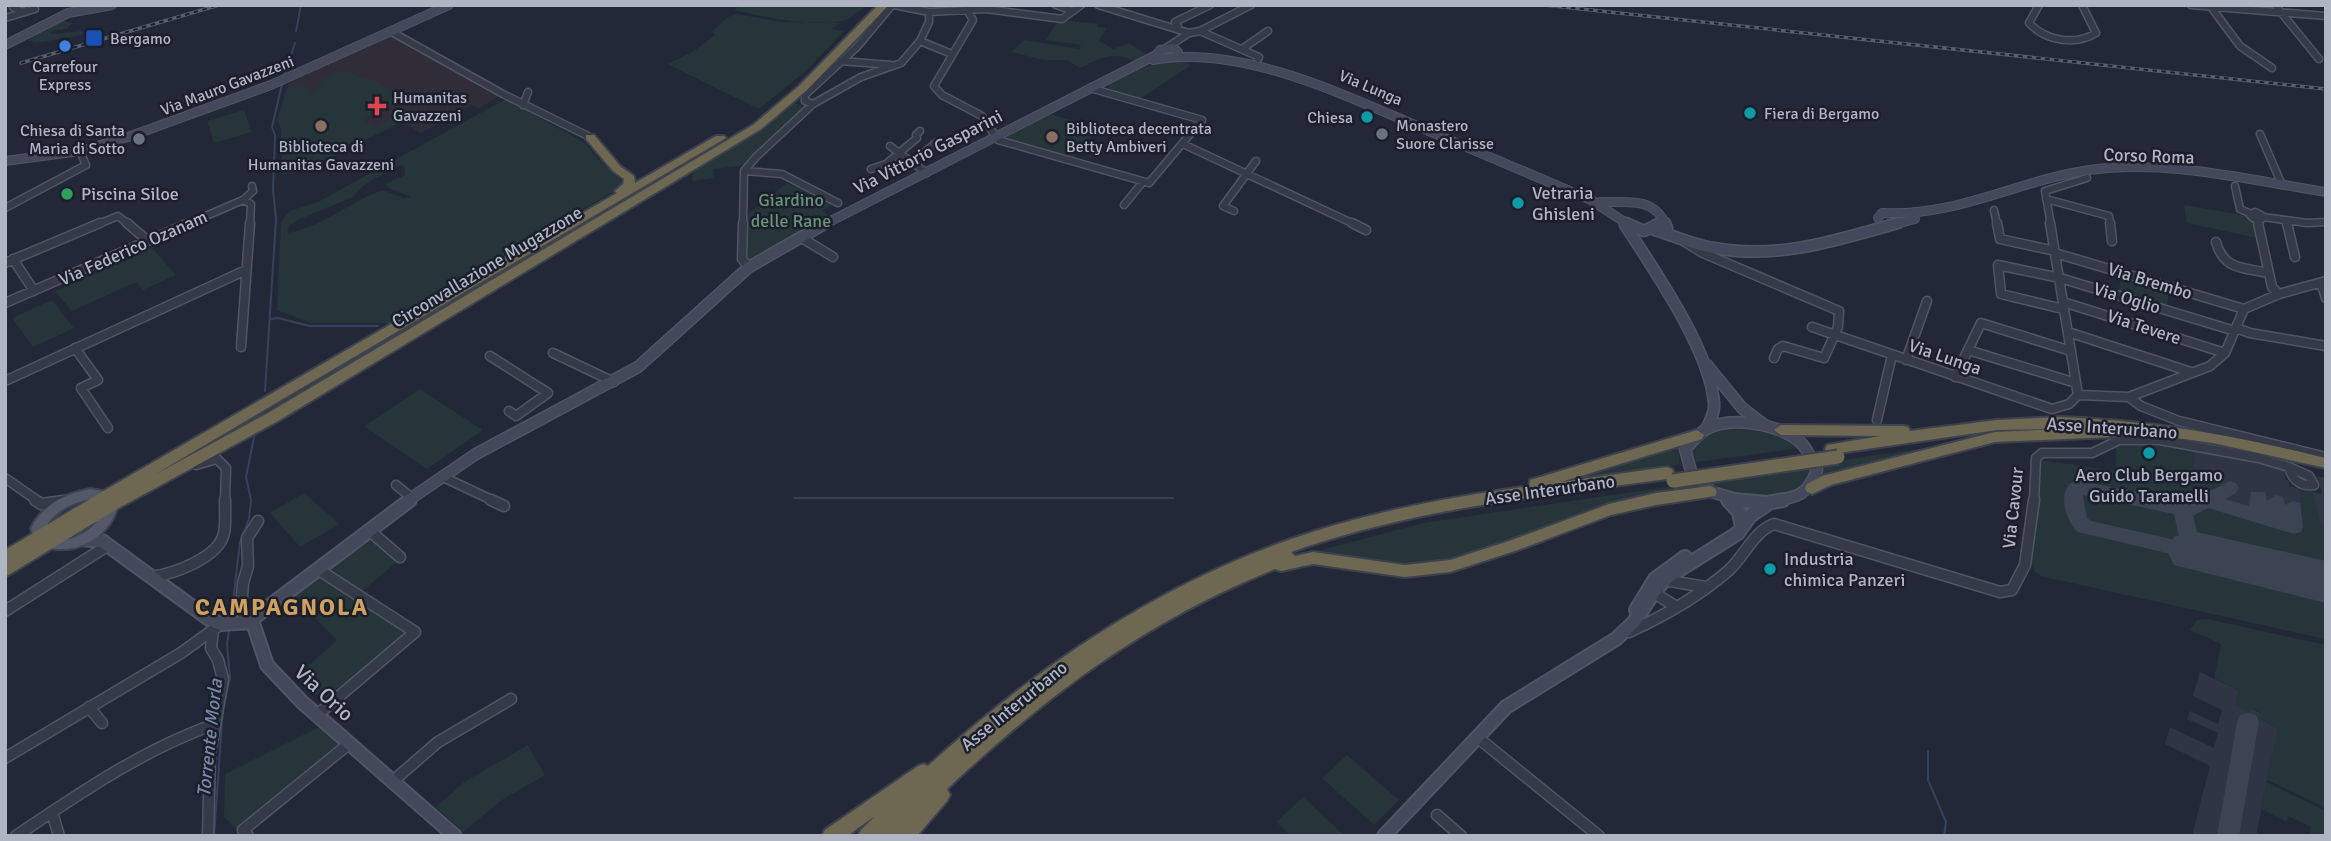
<svg xmlns="http://www.w3.org/2000/svg" width="2331" height="841" viewBox="0 0 2331 841" font-family="Signika,sans-serif">
  <rect width="100%" height="100%" fill="#222837"/>
  <path fill="#302d39" d="M391,36L500,96L479,108L472,105L421,133L402,122L298,172L282,175L281,128L277,120L289,83Z"/>
  <path fill="#2f3545" d="M2144,441L2227,452L2284,469L2285,479L2289,481V486L2322,494L2317,476L2326,478V639L2041,576L2035,572L2031,562L2040,460L2116,471V444Z
    M2200,672L2238,690L2250,713L2251,708L2260,713V718L2278,729L2256,836H2192L2210,766L2165,744L2170,727L2214,748L2218,733L2187,719L2190,711L2218,724L2222,710L2193,696Z"/>
  <path fill="#253539" fill-rule="evenodd" d="M740,5H866C860,10 854,16 848,19C823,30 761,16 734,10Z
    M737,14L782,22L840,23L832,29L844,31L807,70L759,109L667,64L694,51L715,35L712,31L728,17Z
    M1058,20L1098,24V27L1107,28L1099,41L1113,49L1129,43L1147,55L1135,61C1110,51 1103,57 1080,68L1067,60H1044L1011,52L1024,40L1079,49L1081,45L1046,40Z
    M64,21L72,23L67,29L54,30L50,34L83,31V35L36,43L27,40L55,22Z
    M1187,60L1190,66L1140,99L1108,91L1110,87L1107,84C1136,68 1153,61 1187,60Z
    M344,69L365,79L369,78L404,97L362,119L374,127L395,117L402,122L298,172L282,175L281,128L277,120L287,88L300,83L313,91L323,86L317,82Z
    M506,99L585,143L600,161L620,179L622,186L390,323H311L277,310L281,222L289,211L316,203ZM400,165L404,166L405,175L386,184L389,188L411,197L403,198L382,190C350,202 321,228 287,233L290,225L298,220L353,197L364,185Z
    M794,103L806,107L746,165L714,169L713,178L692,181L693,172L765,126Z
    M244,110L252,132L214,143L207,121Z
    M1049,114L1099,128L1072,159L1004,138Z
    M787,183L833,204L822,211L830,216L747,263L748,214Z
    M2184,205L2244,215L2254,221L2257,238L2187,223Z
    M152,248L176,275L143,290L136,282L72,311L55,291Z
    M2121,274L2169,288L2167,308L2119,293Z
    M52,300L74,328L33,347L12,318Z
    M420,389L483,430L427,469L364,426Z
    M1749,427L1780,434L1800,448L1690,463C1692,431 1722,427 1749,427Z
    M2144,441L2196,450L2192,471L2198,473L2200,480L2225,487L2192,505L2183,507L2066,482L2075,532L2326,589V639L2041,576L2035,572L2031,562L2040,460L2116,471V444Z
    M1681,444L1679,465L1569,481V478Z
    M1943,446L1826,476L1822,473L1821,465L1834,461Z
    M1810,464L1811,478C1789,506 1728,503 1704,480Z
    M1693,483L1700,491L1607,506L1458,562L1407,568L1318,555L1314,552L1423,523Z
    M2299,488L2312,492L2321,524L2326,525V574L2199,545L2194,542L2190,517L2210,504L2300,532L2298,509H2302Z
    M2079,491L2170,512L2180,521L2185,542L2084,519L2081,516Z
    M304,493L340,524L300,547L270,513Z
    M371,538L397,562L356,596L410,633L328,704L296,677L337,640L293,596Z
    M2208,619L2326,645V808L2266,779L2278,729L2260,718V712L2251,708L2250,713L2235,705L2238,690L2214,678L2221,644L2190,630L2197,620Z
    M323,725L344,743L237,829L224,817L225,774Z
    M528,745L545,775L502,800L463,832L436,807L464,782Z
    M1347,755L1399,800L1374,825L1322,778Z
    M2266,782L2326,811V836H2310L2311,827L2288,816L2287,822L2261,809Z
    M1303,797L1345,836H1291L1276,822Z"/>
  <g fill="none" stroke-linecap="round" stroke-linejoin="round">
    <path stroke="#36415e" stroke-width="2" d="M296,31L301,5
      M284,76L295,43
      M54,186L62,182
      M270,319L278,318L310,326H378
      M265,391L276,219L273,189L275,135L272,127L282,84
      M794,498H1173
      M231,618L240,542L249,519L251,500L246,477L254,437
      M1928,751V780L1946,822L1944,836
      M214,836L223,709L230,678L227,644L229,631"/>
    <path fill="#3c4353" fill-rule="evenodd" d="M2077,480L2187,502L2230,481L2236,483L2239,488L2236,493L2225,499L2249,506L2251,492H2265L2267,501L2276,495L2283,497L2285,505L2293,501L2300,503L2303,527L2301,532L2294,534L2208,508L2193,516L2202,551L2199,556L2192,559L2078,532C2065,521 2055,487 2077,480ZM2083,495L2174,514L2180,541L2091,521L2087,518Z
      M2248,713L2256,715L2259,722L2239,836H2217L2237,722L2240,715Z"/>
    <path fill="#3c4353" fill-rule="evenodd" d="M2192,531L2326,561V603L2174,565L2167,551L2174,537Z"/>
    <defs>
      <path id="street-far2" d="M894,5L929,12L986,9L1062,19L1081,5
        M1056,5L1070,10
        M1098,5L1189,33L1200,31L1259,57L1258,59
        M2039,5L2029,23C2046,41 2075,46 2096,33L2082,5
        M2191,5L2326,16
        M2275,5L2319,59
        M13,7L22,12L27,10
        M2211,7L2240,46L2272,68
        M967,10L973,20L934,86L942,95L982,116L998,140L1149,183L1202,120L1090,88
        M5,18L35,9
        M1178,27L1175,22L1210,5
        M390,31L503,94L590,137
        M1200,31L1251,5
        M920,41L952,54
        M1166,48L1189,33
        M1242,49L1268,31
        M841,61L891,65
        M813,104L805,101V95L857,47L892,5
        M523,105L528,92
        M920,131L916,135L917,138L899,153L927,173
        M2260,134L2282,185
        M1183,144L1356,225
        M912,162L937,142
        M871,169L886,164L899,153L890,146
        M744,171L782,174L838,203
        M2235,186L2240,209L2249,213
        M2046,199L2109,216L2110,225
        M243,200L251,204L250,225
        M1124,205L1142,183
        M5,208L86,165L80,151
        M1994,210L1997,225
        M1234,211L1223,206L1256,161
        M2255,212L2261,215L2262,219L2253,218L2249,214Z
        M2263,217L2307,223L2326,222
        M2257,219L2258,225
        M2286,221L2287,225
        M96,225L118,216L129,225
        M185,225L243,200L253,191L252,186
        M743,225L744,171L756,157L813,104L861,77L901,63L920,41L929,22V12
        M2051,225L2045,191L2087,178"/>
      <path id="street-far1" d="M127,223L148,241
        M743,223L742,259L749,267
        M1352,223L1366,230
        M1997,223L2000,239L2055,251
        M2050,223L2078,395
        M2110,223L2112,241
        M2258,223L2272,287L2279,294
        M2287,223L2295,257
        M802,238L833,257
        M1685,242L1703,253L1839,311L1838,327L1824,358L1783,346L1778,349L1774,358
        M2216,242C2224,270 2242,267 2268,273
        M2055,253L2244,309
        M13,259L34,291
        M5,263L100,223
        M2321,283L2326,298
        M2063,302L2225,353
        M5,303L189,223
        M2063,309L2001,294L1998,265L2060,278L2235,331
        M1812,327L2052,409L2069,404L2078,395L2129,397L2210,366L2225,353L2244,309L2279,294L2326,281
        M2236,328L2250,333L2326,346
        M2068,332L2191,372
        M241,347L250,223
        M75,348L98,380L81,388L108,428
        M1968,350L2076,383
        M553,353L614,382
        M490,356L548,393L516,416L509,411
        M1906,360L1927,301
        M1955,377L1981,323L2071,351
        M5,381L246,270
        M2129,397L2141,406L2179,421L2326,457
        M1877,420L1892,355
        M196,465L217,459L226,468L225,501
        M2289,467L2309,476L2314,485C2301,487 2292,480 2289,467Z
        M443,477L494,501
        M5,478L38,501
        M396,485L412,498
        M60,501H64
        M2034,501L2036,458L2042,453H2092L2119,440H2160L2259,458L2289,467"/>
      <path id="street" d="M35,500L41,504L64,501
        M491,500L504,506
        M370,531L400,557
        M151,577C173,574 219,558 224,533C226,523 225,510 225,500
        M1664,580L1705,587
        M1656,586L1659,596L1675,606
        M5,611L107,546
        M246,620L241,609L243,583L248,566L247,538L258,521
        M1629,632C1664,616 1699,596 1728,571C1744,557 1753,532 1774,524L2000,592L2012,590L2025,565L2034,500
        M89,707L102,723
        M317,715L415,632L319,570
        M1477,737L1599,836
        M5,758L181,653L221,624
        M393,781L438,742L511,699
        M52,812L59,836
        M1437,815L1461,836
        M16,836C80,793 142,750 215,724
        M208,836L210,755L223,679L218,660L211,648L213,630
        M248,836L243,830L350,743"/>
      <path id="secondary-far2" d="M5,45L68,13L112,5
        M1153,60C1241,44 1344,95 1424,129C1479,152 1535,176 1591,200L1629,225
        M5,161L80,151L128,137L271,85L449,5
        M1600,202C1628,203 1653,196 1666,225
        M1878,218L1882,213C1957,217 2016,181 2089,170C2167,159 2249,180 2326,192
        M823,225L1156,55L1160,50L1173,48L1178,52
        M1659,225L1662,222
        M1892,225L1915,219"/>
      <path id="secondary-far1" d="M1626,223L1644,231L1660,223
        M1665,223L1667,228
        M1625,225C1654,270 1710,350 1714,403C1715,413 1710,421 1706,429
        M1652,229C1672,235 1693,245 1714,248C1778,260 1837,240 1898,223
        M1707,365L1742,408L1763,424
        M1727,499L1729,501
        M407,501L476,454L638,367L749,267L826,223
        M1743,501L1712,492L1692,475L1685,449C1691,443 1698,434 1705,430C1729,415 1779,424 1800,442C1808,449 1812,460 1817,470C1808,494 1799,497 1774,501"/>
      <path id="secondary" d="M1728,500L1739,512L1742,527
        M1734,500L1767,503L1783,500
        M81,539L102,541L209,619L221,624L251,622
        M1636,610L1655,579L1685,557
        M246,620L256,616L410,500
        M253,623L267,665L302,702L455,836
        M1384,836L1506,707L1616,639L1634,622L1656,589L1668,577L1738,533L1750,516L1769,503"/>
      <path id="primary" d="M90,489L109,492L118,505C109,541 68,560 35,543L31,528C44,504 64,494 90,489ZM90,499L100,500L105,506C99,529 69,548 46,536L45,528C55,511 71,503 90,499Z"/>
      <path id="highway" d="M878,5H889L807,90L761,129L278,421L117,509L5,577V550L100,493L617,193L615,191L623,184L624,179L613,171L586,139V135H594L621,167L634,176L635,183L716,136H724L726,138L154,475L268,413L753,125L799,86Z
        M2060,417C2150,420 2238,436 2326,458V468L2213,443L2119,430L2118,436L2113,437L1995,442L1831,485L1812,494L1807,492L1805,488L1807,484L1822,476L1995,432L2086,428L1997,430L1832,454L1827,453L1825,449L1827,445L1881,436L1781,435L1774,430L1781,425L1903,426L1908,427L1910,431L1997,420Z
        M1697,430L1704,435L1702,439L1561,482L1667,467L1672,469L1674,473L1672,477L1667,479C1540,496 1412,509 1291,552L1295,556L1313,552L1405,565L1450,560L1509,541L1609,504L1656,493L1710,486L1715,488L1717,492L1715,496L1656,505L1611,515L1518,550L1450,572L1405,577L1313,564L1281,571L1275,569C1146,621 1048,694 947,789L950,795L947,801L917,836H858L861,830L875,816L847,836H822L825,830L918,766L924,764L928,766C1051,653 1194,561 1357,519C1413,504 1471,494 1529,486L1530,480Z"/>
    </defs>
    <use href="#street-far2" stroke="#505563" stroke-width="9"/>
    <use href="#street-far1" stroke="#505563" stroke-width="11"/>
    <use href="#street" stroke="#505563" stroke-width="13"/>
    <use href="#secondary-far2" stroke="#505563" stroke-width="10"/>
    <use href="#secondary-far1" stroke="#505563" stroke-width="13"/>
    <use href="#secondary" stroke="#505563" stroke-width="16"/>
    <use href="#primary" stroke="#3e4351" stroke-width="4"/>
    <use href="#highway" stroke="#3d424f" stroke-width="4"/>
    <use href="#street-far2" stroke="#353a48" stroke-width="6"/>
    <use href="#street-far1" stroke="#353a48" stroke-width="8"/>
    <use href="#street" stroke="#353a48" stroke-width="10"/>
    <use href="#secondary-far2" stroke="#43495b" stroke-width="8"/>
    <use href="#secondary-far1" stroke="#43495b" stroke-width="10"/>
    <use href="#secondary" stroke="#43495b" stroke-width="12"/>
    <use href="#primary" fill="#535968" fill-rule="evenodd"/>
    <use href="#highway" fill="#6e6752" fill-rule="evenodd"/>
    <defs>
      <path id="rail" d="M1544,5L2326,89
        M21,63L219,5"/>
    </defs>
    <use href="#rail" stroke="#575e6f" stroke-width="3.5"/>
    <use href="#rail" stroke="#1b1f2c" stroke-width="2" stroke-dasharray="4.5" stroke-linecap="butt"/>
    <defs>
      <path id="highway-bridge" d="M1673,481L1838,457"/>
    </defs>
    <use href="#highway-bridge" stroke="#3d424f" stroke-width="17" stroke-linecap="butt"/>
    <use href="#highway-bridge" stroke="#6e6752" stroke-width="13"/>
  </g>
  <rect fill="#1a4fb4" stroke="#1b1f2c" stroke-width="2.5" x="85" y="29" width="18" height="18" rx="3.5"/>
  <circle fill="#3f7fe0" stroke="#1b1f2c" stroke-width="2.5" cx="65" cy="46" r="7"/>
  <path fill="#e0444e" stroke="#1b1f2c" stroke-width="2.5" d="M373.5 95.5h7v7h7v7h-7v7h-7v-7h-7v-7h7z"/>
  <g fill="#0f9aa8" stroke="#1b1f2c" stroke-width="2.5">
    <circle cx="1750" cy="113" r="7"/>
    <circle cx="1367" cy="117" r="7"/>
    <circle cx="1518" cy="203" r="7"/>
    <circle cx="2149" cy="453" r="7"/>
    <circle cx="1770" cy="569" r="7"/>
  </g>
  <g fill="#8d6e63" stroke="#1b1f2c" stroke-width="2.5">
    <circle cx="321" cy="126" r="7"/>
    <circle cx="1052" cy="137" r="7"/>
  </g>
  <g fill="#6b7280" stroke="#1b1f2c" stroke-width="2.5">
    <circle cx="1382" cy="134" r="7"/>
    <circle cx="139" cy="139" r="7"/>
  </g>
  <circle fill="#2e9e5b" stroke="#1b1f2c" stroke-width="2.5" cx="67" cy="194" r="7"/>
  <g text-anchor="middle" stroke-width="5" stroke-linejoin="round" paint-order="stroke">
    <g font-size="16" fill="#b0b5c4" stroke="#1b1f2c" text-anchor="start">
      <text x="110" y="44">Bergamo</text>
      <text x="65" y="72" text-anchor="middle">Carrefour<tspan x="65" dy="18">Express</tspan></text>
      <text x="393" y="103">Humanitas<tspan x="393" dy="18">Gavazzeni</tspan></text>
      <text x="1764" y="119">Fiera di Bergamo</text>
      <text x="1353" y="123" text-anchor="end">Chiesa</text>
      <text x="1396" y="131">Monastero<tspan x="1396" dy="18">Suore Clarisse</tspan></text>
      <text x="1066" y="134">Biblioteca decentrata<tspan x="1066" dy="18">Betty Ambiveri</tspan></text>
      <text x="125" y="136" text-anchor="end">Chiesa di Santa<tspan x="125" dy="18">Maria di Sotto</tspan></text>
      <text x="321" y="152" text-anchor="middle">Biblioteca di<tspan x="321" dy="18">Humanitas Gavazzeni</tspan></text>
    </g>
    <g font-size="16" fill="#b0b5c4" stroke="#1b1f2c">
      <text transform="translate(227 85) rotate(-21)" y="6">Via Mauro Gavazzeni</text>
      <text transform="translate(1371 87) rotate(23)" y="6">Via Lunga</text>
    </g>
    <g font-size="18" fill="#b0b5c4" stroke="#1b1f2c">
      <text transform="translate(928 152) rotate(-27)" y="6">Via Vittorio Gasparini</text>
      <text transform="translate(2149 156) rotate(2)" y="6">Corso Roma</text>
      <text transform="translate(133 248) rotate(-24)" y="6">Via Federico Ozanam</text>
      <text transform="translate(487 267) rotate(-31)" y="6">Circonvallazione Mugazzone</text>
      <text transform="translate(2150 281) rotate(17)" y="6">Via Brembo</text>
      <text transform="translate(2127 298) rotate(17)" y="6">Via Oglio</text>
      <text transform="translate(2144 327) rotate(18)" y="6">Via Tevere</text>
      <text transform="translate(1945 357) rotate(19)" y="6">Via Lunga</text>
      <text transform="translate(2112 428) rotate(4)" y="6">Asse Interurbano</text>
      <text transform="translate(1550 490) rotate(-8)" y="6">Asse Interurbano</text>
      <text transform="translate(2013 508) rotate(-84)" y="6">Via Cavour</text>
      <text transform="translate(1014 706) rotate(-39)" y="6">Asse Interurbano</text>
    </g>
    <g font-size="18" fill="#b0b5c4" stroke="#1b1f2c" text-anchor="start">
      <text x="1532" y="199">Vetraria<tspan x="1532" dy="21">Ghisleni</tspan></text>
      <text x="81" y="200">Piscina Siloe</text>
      <text x="2149" y="481" text-anchor="middle">Aero Club Bergamo<tspan x="2149" dy="21">Guido Taramelli</tspan></text>
      <text x="1784" y="565">Industria<tspan x="1784" dy="21">chimica Panzeri</tspan></text>
    </g>
    <g font-size="18" fill="#689478" stroke="#1b1f2c">
      <text x="791" y="206">Giardino<tspan x="791" dy="21">delle Rane</tspan></text>
    </g>
    <g font-size="19" font-style="italic" fill="#7987ab" stroke="#1b1f2c">
      <text transform="translate(209 738) rotate(-84)" y="7">Torrente Morla</text>
    </g>
    <g font-size="21" fill="#b0b5c4" stroke="#1b1f2c">
      <text transform="translate(324 693) rotate(43)" y="7">Via Orio</text>
    </g>
    <g font-size="24" font-weight="bold" letter-spacing="2" fill="#cea061" stroke="#1b1f2c">
      <text x="282" y="615">CAMPAGNOLA</text>
    </g>
  </g>
  <rect width="2331" height="841" fill="none" stroke="#b0b5c4" stroke-width="14"/>
</svg>
